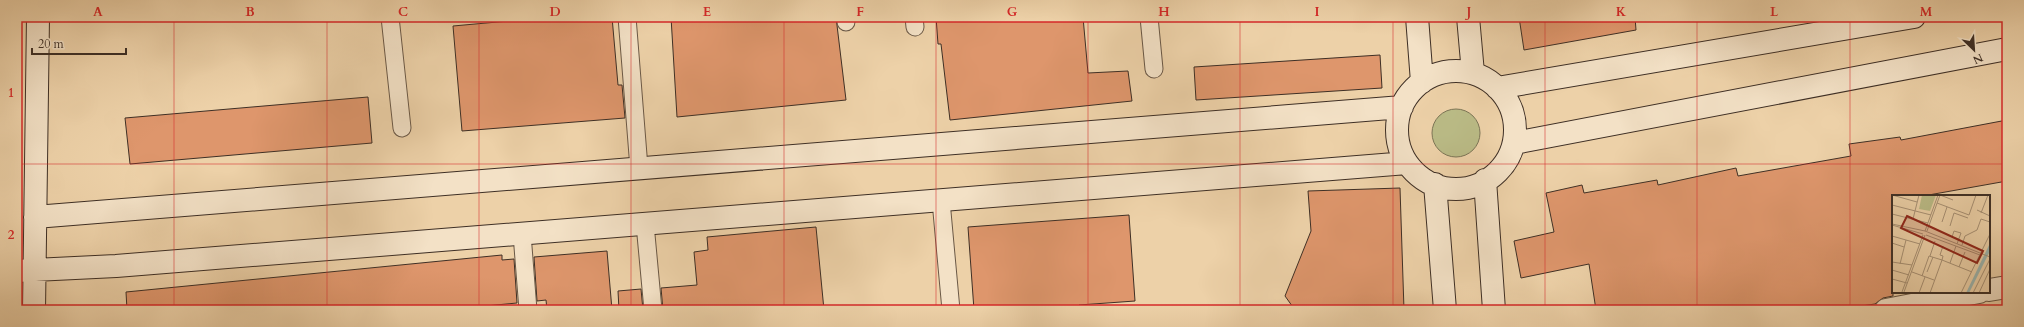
<svg xmlns="http://www.w3.org/2000/svg" width="2024" height="327" viewBox="0 0 2024 327" font-family="Cardo,serif">
  <rect width="100%" height="100%" fill="#edd1a8"/>
  <filter id="stains"><feTurbulence type="fractalNoise" baseFrequency=".005" numOctaves="4"/><feColorMatrix values="0 0 0 0 .2 0 0 0 0 .09 0 0 0 0 .02 0 0 0 .5 -.17"/></filter>
  <radialGradient id="worn" r=".72"><stop offset=".6" stop-color="#630" stop-opacity="0"/><stop offset="1" stop-color="#630" stop-opacity=".3"/></radialGradient>
  <path fill="#babb86" stroke="#7c7556" d="M1432 133a24 24 0 1 1 48 0a24 24 0 1 1-48 0Z"/>
  <path fill="#de966c" stroke="#3e2f25" d="M553,17H612L618,85H622L625,118L462,131L453,26Z
    M671,17H836L846,100L677,117Z
    M936,17H1083L1088,73L1128,71L1132,101L950,120L941,44H938Z
    M1519,17H1635L1636,30L1524,50Z
    M1380,55L1382,88L1196,100L1194,67Z
    M368,97L372,143L130,164L125,118Z
    M2007,120V181L1923,196H1893V296L1883,298L1875,304L1834,310H1596L1589,264L1521,278L1514,241L1554,232L1546,193L1582,185L1584,193L1657,180L1658,185L1736,168L1738,176L1851,156L1849,144L1900,137L1901,140Z
    M1400,188L1404,310H1295L1285,296L1311,231L1308,191Z
    M1129,215L1135,301L1079,305L1080,310H974L968,227Z
    M816,227L824,310H663L661,288L697,285L694,252L708,250L707,237Z
    M607,251L612,310H547L546,300L537,301L534,257Z
    M502,255V260L514,259L517,303L444,310H127L126,292Z
    M641,289L643,310H619L618,291Z"/>
  <g fill="none" stroke-linecap="round" stroke-linejoin="round">
    <defs>
      <path id="lane" d="M390,17L402,128
        M627,17L639,168
        M846,17V22
        M914,17L915,27
        M1149,17L1154,69
        M941,201L951,310
        M645,224L653,310
        M522,234L528,310"/>
      <path id="street" d="M17,271L34,270
        M1989,290L2007,287
        M1886,310L1979,292"/>
      <path id="secondary" d="M1417,17L1422,82
        M1468,17L1473,73
        M1397 130a59 59 0 1 1 118 0a59 59 0 1 1-118 0Z
        M1497,88L1914,17
        M1514,143L2007,49
        M1485,180L1494,310
        M1435,184L1445,310
        M35,217L1402,107
        M34,270L116,266L1407,163
        M34,310L38,17"/>
    </defs>
    <use href="#lane" stroke="#6a5846" stroke-width="19"/>
    <use href="#street" stroke="#6a5846" stroke-width="24"/>
    <use href="#secondary" stroke="#3e2f25" stroke-width="24"/>
    <use href="#lane" stroke="#f3e1c6" stroke-width="17"/>
    <use href="#street" stroke="#f3e1c6" stroke-width="22"/>
    <use href="#secondary" stroke="#f3e1c6" stroke-width="22"/>
  </g>
  <path fill="none" stroke="#d62828" stroke-width="1" stroke-opacity="0.55" d="M174,17V310M327,17V310M479,17V310M631,17V310M784,17V310M936,17V310M1088,17V310M1240,17V310M1393,17V310M1545,17V310M1697,17V310M1850,17V310M17,164H2007"/>
  <g transform="translate(1892 195)">
    <rect width="98" height="98" fill="#edd1a8"/>
    <path d="M30,0H44L38,16L27,14Z" fill="#babb86"/>
    <path d="M98,48V56L77,98H74Z" fill="#9bb5af"/>
    <path fill="none" stroke="#a79074" stroke-width="1" d="M0,0L25,7M48,0L61,5M45,8L77,20M0,10L39,20M85,15L98,21M89,18L96,0M0,19L36,28M77,20L84,0M21,24L27,0M50,27L55,12M0,29L33,36L46,0M0,30L31,39M58,31L62,18L76,23M33,36L98,62M35,36L48,0M34,40L88,60M0,41L28,49M0,48L12,52M65,49L69,38L62,36L60,42L67,44M70,50L73,41L85,35L89,24L98,27M38,61L43,46M0,67L20,70M58,68L64,51M8,69L14,45M67,72L73,57M0,75L17,80M20,77L42,85M35,77L41,62M30,81L37,61L50,65L51,61L48,60L51,51M0,84L15,88M10,97L31,40M12,97L33,40M27,98L33,82M38,98L50,65L80,77M69,98L98,39M81,98L98,64M87,98L98,74"/>
    <path fill="#8f2418" fill-opacity="0.15" stroke="#8f2418" stroke-width="2" d="M15,21L91,56L85,68L9,33Z"/>
    <rect width="98" height="98" fill="none" stroke="#3e2f25" stroke-width="2"/>
  </g>
  <rect width="2024" height="327" fill="none" stroke="#edd1a8" stroke-width="44"/>
  <g transform="translate(1974 50) rotate(155)" stroke="#f3e1c6" stroke-width="3" paint-order="stroke">
  <path d="M0-3L7 15L0 10L-7 15Z" fill="#3e2f25"/>
  <text y="-6" font-size="11" font-weight="bold" text-anchor="middle" fill="#3e2f25">N</text>
  </g>
  <path d="M32 48v6h94v-6" fill="none" stroke="#3e2f25" stroke-width="2"/>
  <text x="38" y="48" font-size="12" fill="#3e2f25" stroke="#f3e1c6" stroke-width="3" paint-order="stroke">20 m</text>
  <rect x="22" y="22" width="1980" height="283" fill="none" stroke="#d62828" stroke-width="1.5"/>
  <g font-size="13" text-anchor="middle" font-weight="bold" fill="#d62828">
    <text x="98" y="16">A</text>
    <text x="250" y="16">B</text>
    <text x="403" y="16">C</text>
    <text x="555" y="16">D</text>
    <text x="707" y="16">E</text>
    <text x="860" y="16">F</text>
    <text x="1012" y="16">G</text>
    <text x="1164" y="16">H</text>
    <text x="1317" y="16">I</text>
    <text x="1469" y="16">J</text>
    <text x="1621" y="16">K</text>
    <text x="1774" y="16">L</text>
    <text x="1926" y="16">M</text>
    <text x="11" y="97">1</text>
    <text x="11" y="239">2</text>
  </g>
  <rect width="100%" height="100%" filter="url(#stains)"/>
  <rect width="100%" height="100%" fill="url(#worn)"/>
</svg>
